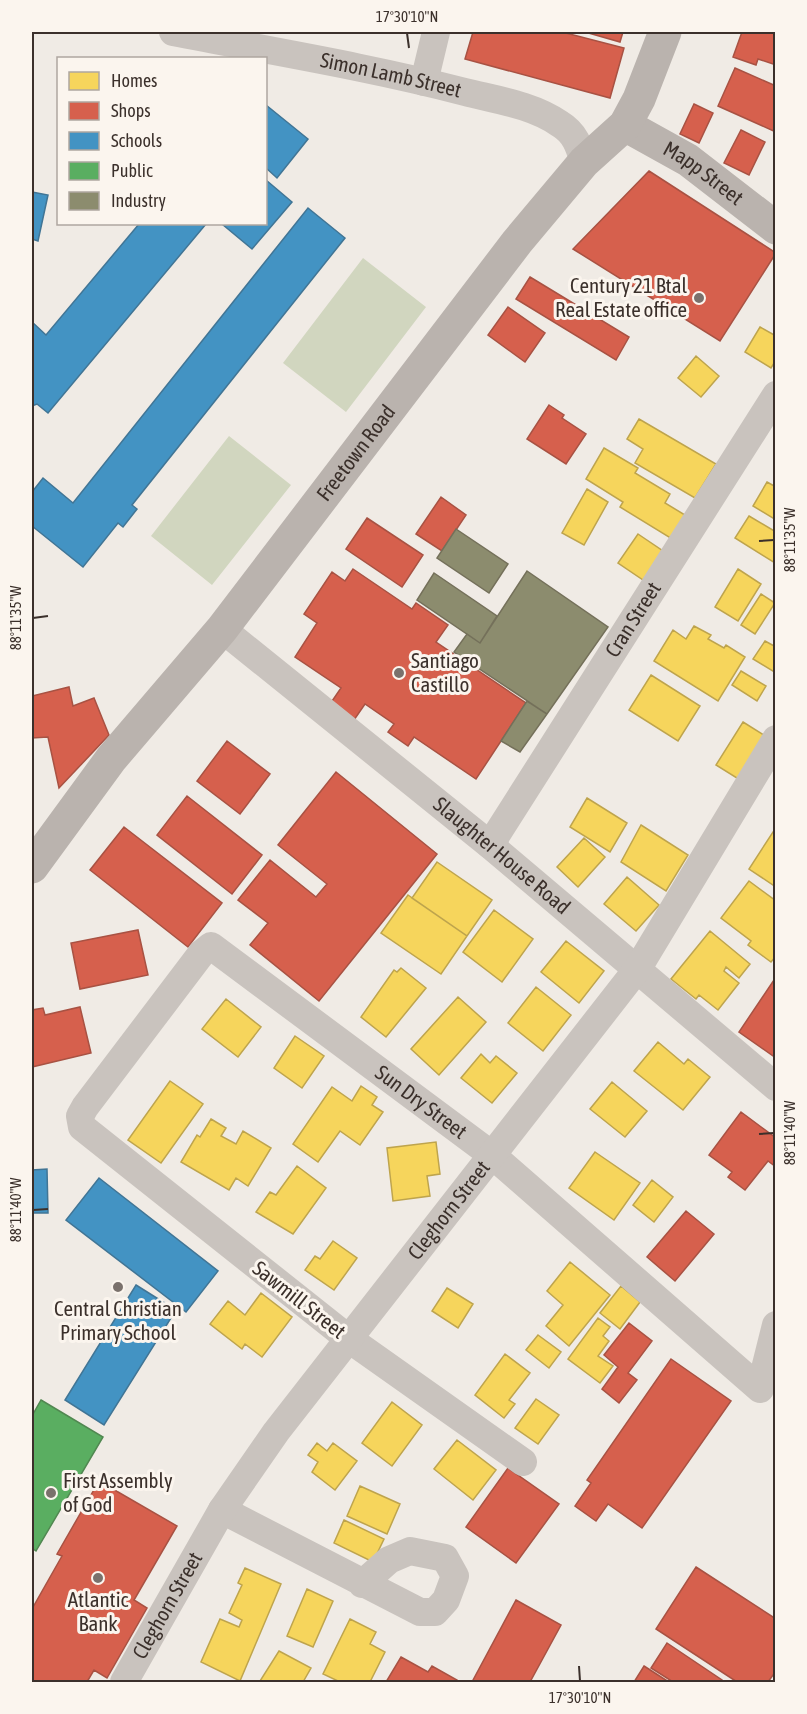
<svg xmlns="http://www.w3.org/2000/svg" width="807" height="1714" viewBox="0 0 807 1714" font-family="'Asap Condensed',sans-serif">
  <rect width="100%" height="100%" fill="#f0ebe5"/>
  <path fill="#d1d6bf" d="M363,258L426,307L346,412L283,363Z
    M229,436L291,485L212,585L151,536Z"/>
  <path fill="#f6d55c" stroke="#bea44d" stroke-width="1.5" d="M760,327L776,336V360L771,368L745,352Z
    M696,356L719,376L701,397L678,378Z
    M639,419L716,464L695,498L635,463L643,449L627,439Z
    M604,448L638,468L635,473L670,494L665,503L690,518L677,542L620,507L623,502L586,479Z
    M767,482L776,487V520L753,506Z
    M587,489L608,502L584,545L562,533Z
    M749,516L776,532L775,563L735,538Z
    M638,534L666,553L646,582L618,563Z
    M738,569L761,584L738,621L715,607Z
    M761,594L775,603L755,634L741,625Z
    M694,626L711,635L708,639L724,648L726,645L745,657L718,701L654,661L673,630L686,639Z
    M765,641L776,647V673L753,659Z
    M741,671L766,686L757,701L732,685Z
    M651,675L700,706L678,741L629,710Z
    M743,722L767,737L740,780L716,765Z
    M587,798L627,823L610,852L570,827Z
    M641,825L688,855L666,891L621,862Z
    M773,832L776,834V887L749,869Z
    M584,838L605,857L578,887L557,867Z
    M437,862L492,900L467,936L412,898Z
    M627,877L659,905L636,931L604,904Z
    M749,881L776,901V956L771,962L748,945L751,941L721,918Z
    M408,895L467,936L441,974L381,933Z
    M494,910L533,939L502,982L463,952Z
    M710,931L750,964L739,978L726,967L724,971L739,983L718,1010L699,995L696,999L671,979Z
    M566,941L604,971L579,1003L541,972Z
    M401,968L426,988L386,1037L361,1017L394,970L397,972Z
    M536,987L571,1015L543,1051L508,1023Z
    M458,997L486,1022L439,1075L411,1049Z
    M226,999L261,1027L238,1057L202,1029Z
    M295,1036L324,1056L302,1088L274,1068Z
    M658,1042L684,1064L688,1059L710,1077L683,1110L634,1071Z
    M481,1054L490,1063L496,1056L517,1073L492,1103L461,1078Z
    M170,1081L203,1104L161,1163L128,1140Z
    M612,1082L647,1111L625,1137L590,1109Z
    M361,1086L377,1097L372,1105L383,1112L360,1145L340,1131L318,1162L293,1144L332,1087L352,1101Z
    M211,1119L226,1128L221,1136L236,1144L243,1131L271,1148L248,1186L236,1178L229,1190L181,1162L197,1135L200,1137Z
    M436,1142L440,1174L427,1176L430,1196L393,1201L387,1148Z
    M595,1152L640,1183L614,1220L569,1188Z
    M297,1166L326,1188L293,1234L256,1212L270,1192L276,1195Z
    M652,1180L673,1197L654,1222L633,1205Z
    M333,1241L357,1258L334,1290L305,1270L315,1256L320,1259Z
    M570,1262L610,1295L569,1346L546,1326L563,1305L547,1291Z
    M621,1286L640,1302L620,1329L600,1313Z
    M447,1288L473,1304L458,1328L432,1311Z
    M261,1293L292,1317L262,1357L245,1344L242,1349L210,1324L228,1301L245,1315Z
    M598,1318L610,1327L603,1336L609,1341L598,1356L613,1366L600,1383L568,1359Z
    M538,1335L561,1352L549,1368L526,1350Z
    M505,1354L530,1373L509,1400L515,1404L504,1418L475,1395Z
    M536,1399L559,1415L538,1444L515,1428Z
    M392,1402L422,1425L392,1466L362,1443Z
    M457,1440L496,1470L473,1500L434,1469Z
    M317,1443L327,1451L333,1443L357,1461L335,1490L312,1472L318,1462L308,1455Z
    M360,1486L400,1504L387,1534L347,1516Z
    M344,1520L384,1539L373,1562L334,1543Z
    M245,1568L281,1584L240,1681L201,1662L220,1619L239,1627L242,1620L229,1613L242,1585L238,1583Z
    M307,1589L333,1601L313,1647L287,1636Z
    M350,1619L376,1632L370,1644L385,1652L370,1682H340L323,1674Z
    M279,1651L311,1668L303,1682L260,1681Z"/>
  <path fill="#d6604d" stroke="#a85243" stroke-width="1.5" d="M473,32H562L624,48L610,98L465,59Z
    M585,32H623L620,42Z
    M742,32H776V65L758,59L756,65L733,57Z
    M735,68L776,86V132L718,106Z
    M694,104L713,113L699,143L680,134Z
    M741,130L765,142L749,175L724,163Z
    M649,171L776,253L720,341L573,249Z
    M530,277L629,337L616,360L516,299Z
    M508,307L545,333L525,362L488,335Z
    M549,405L564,415L562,418L586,434L566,464L527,439Z
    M441,497L466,515L442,551L416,534Z
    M367,518L423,555L402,587L346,549Z
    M353,569L412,609L416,603L448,625L436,642L526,703L476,779L414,737L408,746L388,732L394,724L365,704L354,720L330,704L341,688L295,657L317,623L304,614L332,572L345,581Z
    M69,687L73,706L94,698L109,735L59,788L48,737L32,738V696Z
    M227,741L270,774L240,814L197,781Z
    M336,772L437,854L319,1001L250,945L268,923L238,900L270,860L316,897L327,884L278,845Z
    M187,796L262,855L232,894L157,835Z
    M124,827L222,903L188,947L90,870Z
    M138,930L148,975L80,989L71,943Z
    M776,977V1058L739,1032Z
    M80,1007L91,1053L32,1067V1010L43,1008L45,1015Z
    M741,1112L776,1138V1167L768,1161L745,1190L728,1177L732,1172L709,1155Z
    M686,1211L714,1234L675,1281L647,1257Z
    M629,1323L652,1341L628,1373L637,1380L619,1403L602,1389L618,1367L604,1355Z
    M671,1359L731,1401L642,1528L608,1504L596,1521L575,1506L591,1483L587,1480Z
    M508,1468L559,1504L516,1563L466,1527Z
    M99,1481L177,1526L134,1600L147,1608L107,1678L94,1670L87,1682H32V1609L62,1556L57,1554Z
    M696,1567L776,1619V1671L768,1682H737L656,1629Z
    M516,1600L561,1625L530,1682H472Z
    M667,1643L722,1680L721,1682H673L651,1668Z
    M401,1657L428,1672L432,1666L457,1680L456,1682H386Z
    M644,1666L669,1682H634Z"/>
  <path fill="#4393c3" stroke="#417595" stroke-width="1.5" d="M266,105L308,139L277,178L266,168Z
    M266,180L292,202L252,249L222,224H266Z
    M32,192L48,195L38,241L32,239Z
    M308,208L345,238L132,505L137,509L123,527L118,523L83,567L32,526V492L43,478L73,503Z
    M139,224H206L48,413L37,404L32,406V322L46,335Z
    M47,1169L48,1213H32V1170Z
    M99,1178L218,1271L186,1312L66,1220Z
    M136,1285L176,1310L104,1425L65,1400Z"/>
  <path fill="#5aae61" stroke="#518851" stroke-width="1.5" d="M41,1400L103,1437L36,1551L32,1548V1416Z"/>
  <path fill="#8c8c6e" stroke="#74705a" stroke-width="1.5" d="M456,529L508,564L489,593L437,558Z
    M527,571L608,627L547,714L454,652L467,634L480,643Z
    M434,573L497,616L480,643L417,600Z
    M527,701L547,714L520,752L501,741Z"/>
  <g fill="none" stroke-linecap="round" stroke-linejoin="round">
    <g stroke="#c9c3be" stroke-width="28">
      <path id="s1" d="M173,32C270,51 369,67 465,92C497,100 533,105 560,124C575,133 579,146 584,162"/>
      <path d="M424,82L436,32"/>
      <path id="s2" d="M222,629L490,845L776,1087"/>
      <path id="s3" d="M490,845L776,395"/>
      <path id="s4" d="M523,1462L349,1339L82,1127L80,1116L85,1107L201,954L211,946L492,1155L760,1389L776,1325"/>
      <path d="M222,1510L420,1612H435L446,1600L455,1576L445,1558L410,1551L389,1560L362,1584"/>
      <path id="s5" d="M124,1682L222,1510L276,1432L638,968L776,739"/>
    </g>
    <g stroke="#bab3ae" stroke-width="33">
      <path id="s6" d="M625,125L688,160L776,228"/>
      <path id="s7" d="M32,867L111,759L222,629L517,242L584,162L625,125L639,99L665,32"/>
    </g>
  </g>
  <path fill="none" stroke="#3b302b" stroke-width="2" d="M407,33L409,48M759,541L774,540M33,618L48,616M759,1134L774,1133M33,1210L48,1209M579,1666L580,1681"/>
  <g fill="#7a716c" stroke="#fbf5ee" stroke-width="2">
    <circle cx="699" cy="298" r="6"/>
    <circle cx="399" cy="673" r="6"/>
    <circle cx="118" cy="1287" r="6"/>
    <circle cx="51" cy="1493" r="6"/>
    <circle cx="98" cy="1578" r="6"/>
  </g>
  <g text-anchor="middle" stroke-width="6" stroke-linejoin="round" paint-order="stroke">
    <g font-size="21" fill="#3b302b" stroke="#fbf5ee">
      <text dy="7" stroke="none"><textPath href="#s1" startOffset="222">Simon Lamb Street</textPath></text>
      <text dy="7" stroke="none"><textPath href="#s6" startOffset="92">Mapp Street</textPath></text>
      <text dy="7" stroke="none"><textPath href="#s7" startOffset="526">Freetown Road</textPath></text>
      <text dy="7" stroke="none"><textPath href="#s3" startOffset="267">Cran Street</textPath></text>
      <text dy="7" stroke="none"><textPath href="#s2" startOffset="360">Slaughter House Road</textPath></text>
      <text dy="7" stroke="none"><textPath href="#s4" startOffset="1042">Sun Dry Street</textPath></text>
      <text dy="7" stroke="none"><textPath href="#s5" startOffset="574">Cleghorn Street</textPath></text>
      <text transform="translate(299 1300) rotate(38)" y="7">Sawmill Street</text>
      <text dy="7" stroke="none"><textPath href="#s5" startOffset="88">Cleghorn Street</textPath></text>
    </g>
    <g font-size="21" fill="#3b302b" stroke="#fbf5ee" text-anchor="start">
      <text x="687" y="293" text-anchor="end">Century 21 Btal<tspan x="687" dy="24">Real Estate office</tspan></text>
      <text x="411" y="668">Santiago<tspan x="411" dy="24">Castillo</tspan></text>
      <text x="118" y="1316" text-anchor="middle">Central Christian<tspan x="118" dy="24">Primary School</tspan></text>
      <text x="63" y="1488">First Assembly<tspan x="63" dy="24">of God</tspan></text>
      <text x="98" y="1607" text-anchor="middle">Atlantic<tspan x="98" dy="24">Bank</tspan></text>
    </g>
  </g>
  <rect width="807" height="1714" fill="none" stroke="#fbf5ee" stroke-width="66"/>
  <rect x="57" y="57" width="210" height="168" fill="#fbf5ee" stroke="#aea6a0" stroke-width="1.5"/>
  <rect x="69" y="72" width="30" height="18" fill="#f6d55c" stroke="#aea6a0" stroke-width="1.5"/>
  <text x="111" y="87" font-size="18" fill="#3b302b">Homes</text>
  <rect x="69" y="102" width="30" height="18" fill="#d6604d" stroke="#aea6a0" stroke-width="1.5"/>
  <text x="111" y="117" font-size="18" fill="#3b302b">Shops</text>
  <rect x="69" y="132" width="30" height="18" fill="#4393c3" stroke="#aea6a0" stroke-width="1.5"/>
  <text x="111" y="147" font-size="18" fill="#3b302b">Schools</text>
  <rect x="69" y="162" width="30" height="18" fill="#5aae61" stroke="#aea6a0" stroke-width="1.5"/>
  <text x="111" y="177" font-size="18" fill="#3b302b">Public</text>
  <rect x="69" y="192" width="30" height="18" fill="#8c8c6e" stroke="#aea6a0" stroke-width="1.5"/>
  <text x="111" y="207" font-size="18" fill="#3b302b">Industry</text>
  <rect x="33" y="33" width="741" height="1648" fill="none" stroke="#3b302b" stroke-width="2"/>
  <g font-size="15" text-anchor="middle" fill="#3b302b">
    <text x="407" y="22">17°30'10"N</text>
    <text transform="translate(790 540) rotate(-90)" y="5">88°11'35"W</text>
    <text transform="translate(16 618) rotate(-90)" y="5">88°11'35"W</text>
    <text transform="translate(790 1133) rotate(-90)" y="5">88°11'40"W</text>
    <text transform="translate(16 1210) rotate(-90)" y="5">88°11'40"W</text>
    <text x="580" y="1703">17°30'10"N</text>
  </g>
</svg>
